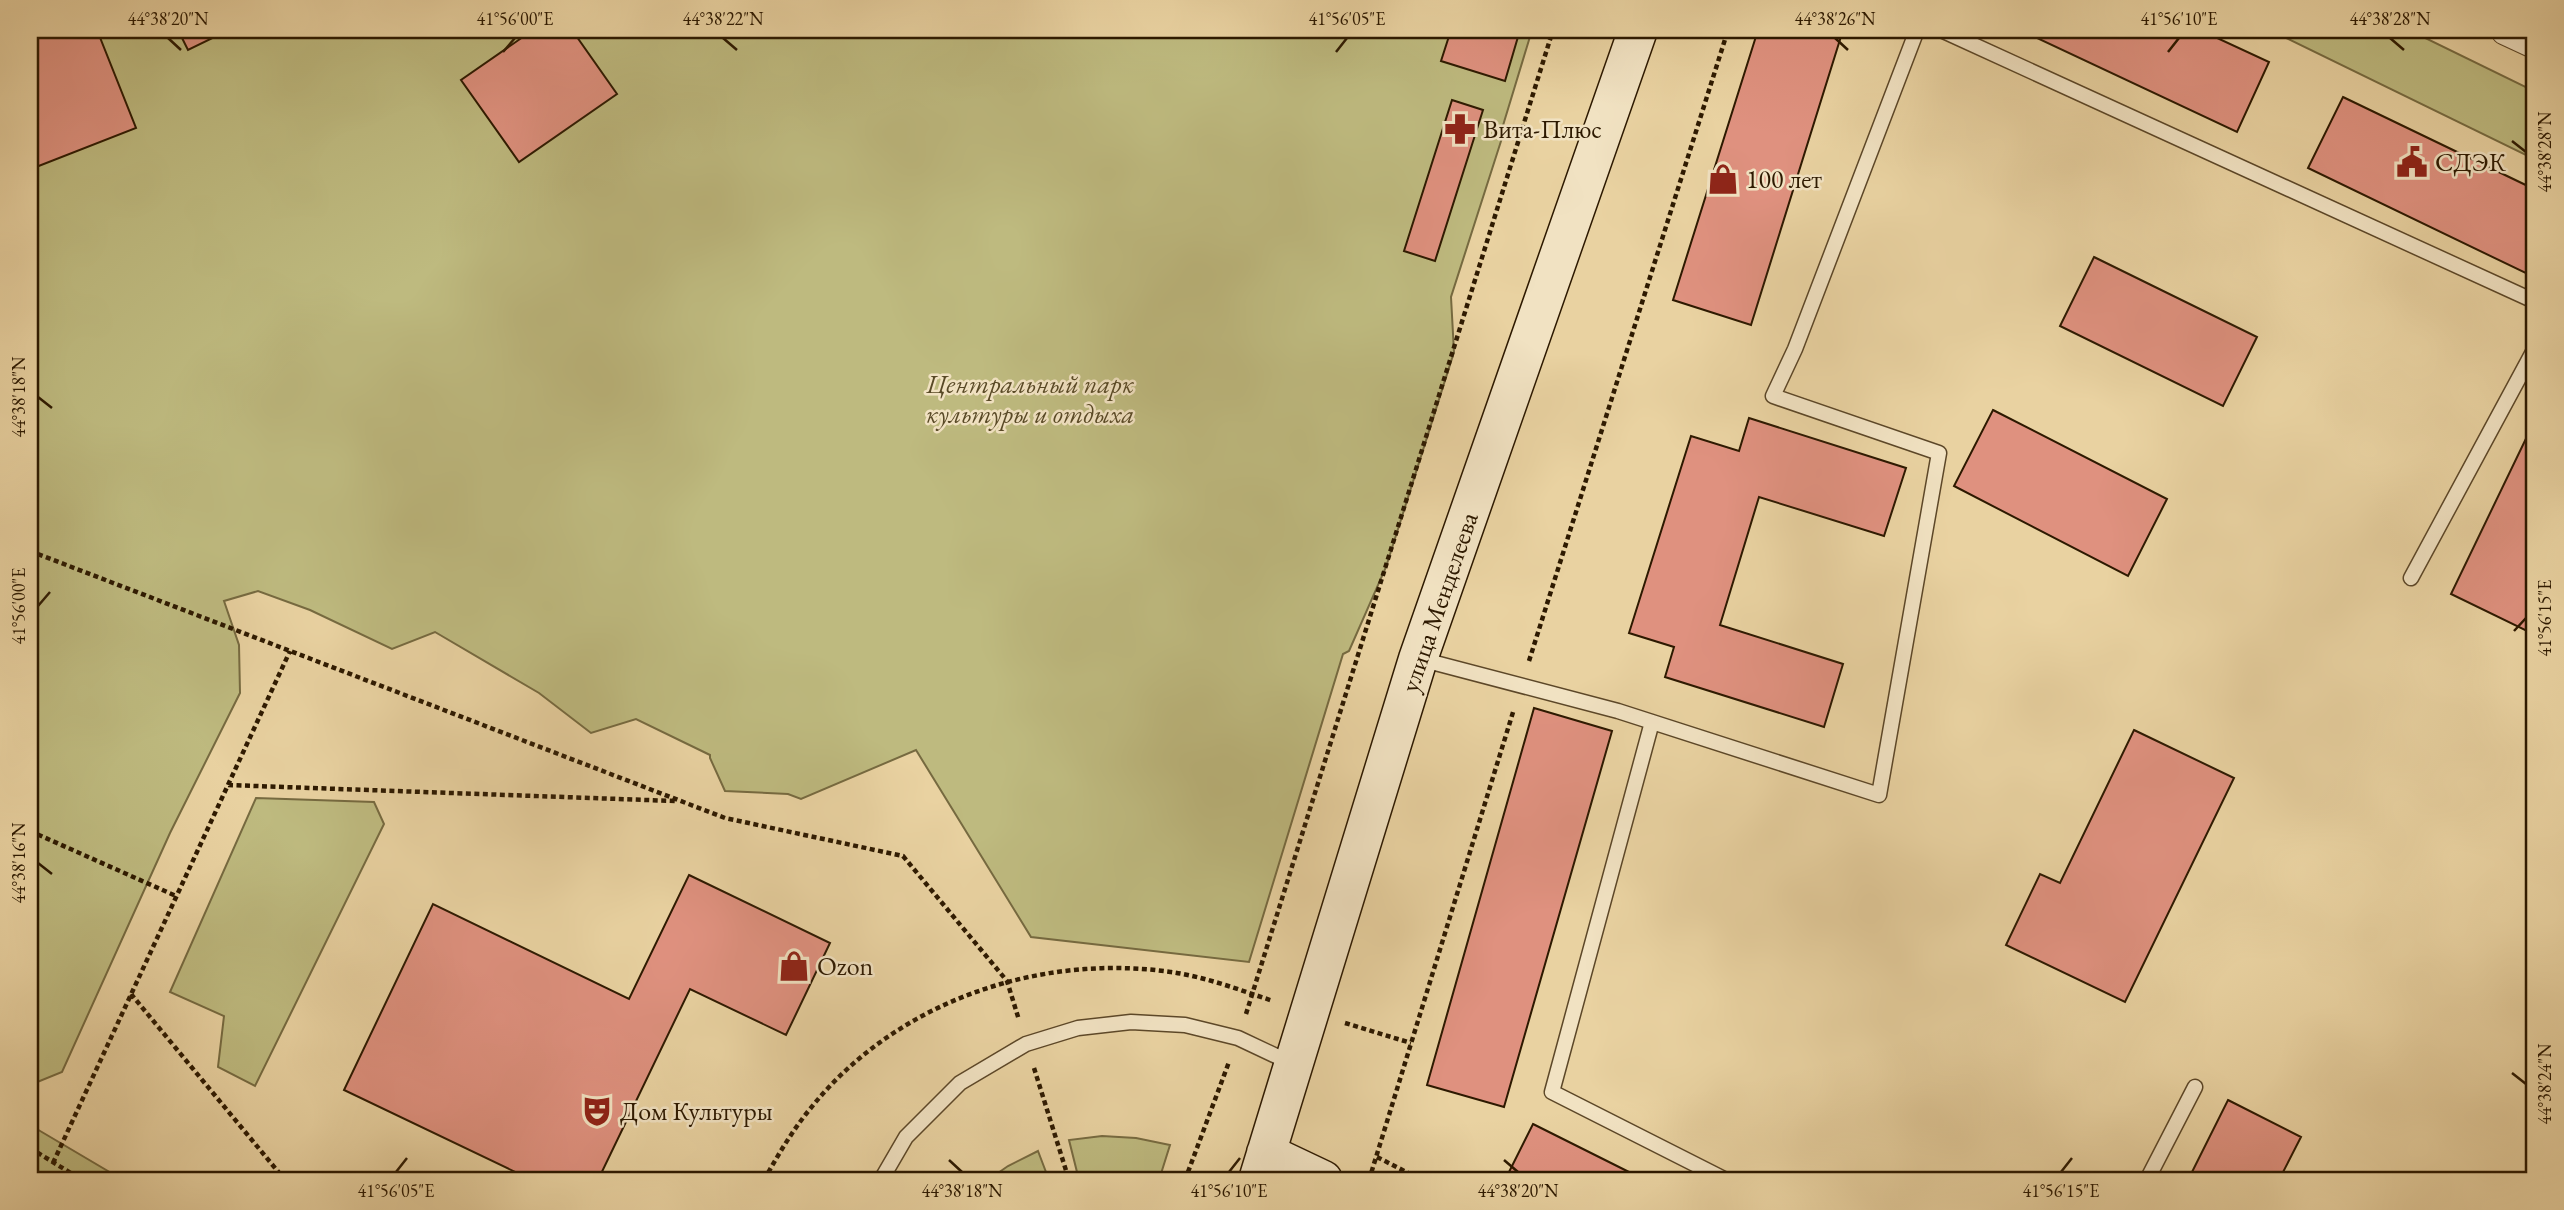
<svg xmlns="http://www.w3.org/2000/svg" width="2564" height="1210" viewBox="0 0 2564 1210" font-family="'EB Garamond',serif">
  <rect width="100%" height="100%" fill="#e9d2a1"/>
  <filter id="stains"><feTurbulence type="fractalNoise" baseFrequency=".00286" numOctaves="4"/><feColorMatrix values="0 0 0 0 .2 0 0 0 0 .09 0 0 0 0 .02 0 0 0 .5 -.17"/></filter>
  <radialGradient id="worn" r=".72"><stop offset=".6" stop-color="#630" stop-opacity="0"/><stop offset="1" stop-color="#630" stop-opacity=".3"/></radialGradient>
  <path fill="#beba7f" stroke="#766a40" stroke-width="2" d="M30,30H1532L1501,132L1502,138L1451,297L1454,352L1386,567L1349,651L1343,654L1249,962L1031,937L916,750L801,799L788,794L725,791L710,758V755L636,719L591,733L539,693L435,632L392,649L310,610L258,591L224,601L239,645L240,693L170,833L62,1072L30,1085Z
    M2270,30H2409L2534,91V159Z
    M256,798L374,802L384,824L255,1086L218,1067L224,1016L170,992Z
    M30,1125L123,1180H30Z
    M1102,1136L1136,1138L1170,1145L1159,1180H1079L1069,1140Z
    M1038,1151L1049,1180H988L1008,1166Z"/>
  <path fill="#df917f" stroke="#2d1900" stroke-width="2" d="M30,30H97L136,128L31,169Z
    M178,30H226L227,31L188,50Z
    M533,30H572L617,94L519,162L461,80Z
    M1451,30H1520L1505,81L1441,61Z
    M1758,30H1843L1751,325L1673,300Z
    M2020,30H2200L2269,62L2237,132Z
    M2343,97L2534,189V277L2308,168Z
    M1452,100L1483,110L1435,261L1404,251Z
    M2094,257L2257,337L2223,406L2060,326Z
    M1993,410L2167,499L2128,576L1954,486Z
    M1749,418L1906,468L1884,536L1759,497L1720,625L1843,664L1824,727L1665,677L1674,647L1629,633L1691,436L1739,451Z
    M2534,422V615L2527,631L2451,594Z
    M1534,708L1612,731L1504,1107L1427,1085Z
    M2134,730L2234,778L2125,1002L2006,945L2040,874L2060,883Z
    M689,875L830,943L786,1035L690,989L598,1180H532L344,1090L433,904L629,999Z
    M2228,1100L2301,1137L2279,1180H2188Z
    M1533,1124L1645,1180H1505Z"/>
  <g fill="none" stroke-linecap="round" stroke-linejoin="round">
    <defs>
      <path id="lane" d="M1941,30L2534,301
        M2411,578L2534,350
        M1420,659L1618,711L1879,795L1939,453L1773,396L1795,349L1917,30
        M1652,722L1552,1092L1726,1180
        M881,1180L906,1137L960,1083L1026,1044L1078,1028L1131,1022L1185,1025L1238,1038L1291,1063
        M2147,1180L2195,1087"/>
      <path id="street" d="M2506,30L2534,43"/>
      <path id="secondary" d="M1266,1153L1323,1180
        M1258,1180L1418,659L1638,30"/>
    </defs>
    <use href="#lane" stroke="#5c4728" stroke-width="17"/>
    <use href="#street" stroke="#5c4728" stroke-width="32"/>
    <use href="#secondary" stroke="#2d1900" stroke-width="41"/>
    <path stroke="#2d1900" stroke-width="4.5" stroke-dasharray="5 3.5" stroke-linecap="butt" d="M30,551L725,818L903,856L1007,981L1019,1020
      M1529,661L1728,30
      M228,785L675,801
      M30,831L176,896
      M131,994L285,1180
      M1246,1014L1553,30
      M1345,1023L1411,1043
      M1034,1068L1069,1180
      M30,1148L82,1180
      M1377,1157L1422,1180
      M53,1163L290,651
      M764,1180C778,1155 792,1131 810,1109C895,1002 1038,953 1171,972C1206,977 1240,990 1273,1001
      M1185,1180L1229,1062
      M1369,1180L1514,709"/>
    <use href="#lane" stroke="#f1e2c2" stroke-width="14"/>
    <use href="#street" stroke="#f1e2c2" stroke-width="30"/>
    <use href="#secondary" stroke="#f1e2c2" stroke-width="38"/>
  </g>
  <path fill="none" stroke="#2d1900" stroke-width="2.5" d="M168,38L181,50M723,38L737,50M1835,38L1848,50M2390,38L2404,50M503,52L515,38M1336,52L1347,38M2168,52L2179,38M2512,141L2526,152M38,397L52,408M38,606L50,592M2514,631L2526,618M38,863L52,874M2512,1073L2526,1084M949,1160L962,1172M1504,1160L1518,1172M396,1172L407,1158M1229,1172L1240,1158M2061,1172L2072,1158"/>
  <defs>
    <symbol id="pharmacy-bare" viewBox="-9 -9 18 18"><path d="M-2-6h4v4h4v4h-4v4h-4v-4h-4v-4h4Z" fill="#8f2418" stroke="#f1e2c2" stroke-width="2.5" paint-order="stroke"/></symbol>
    <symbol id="civic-bare" viewBox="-9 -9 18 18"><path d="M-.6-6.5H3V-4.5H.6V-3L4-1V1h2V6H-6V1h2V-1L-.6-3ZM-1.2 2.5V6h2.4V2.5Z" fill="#8f2418" stroke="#f1e2c2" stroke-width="2.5" paint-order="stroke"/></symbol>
    <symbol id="shop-bare" viewBox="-9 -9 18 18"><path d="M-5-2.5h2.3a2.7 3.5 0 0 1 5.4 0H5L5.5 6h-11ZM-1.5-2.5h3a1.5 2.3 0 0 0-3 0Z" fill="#8f2418" stroke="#f1e2c2" stroke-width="2.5" paint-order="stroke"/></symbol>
    <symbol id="theatre-bare" viewBox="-9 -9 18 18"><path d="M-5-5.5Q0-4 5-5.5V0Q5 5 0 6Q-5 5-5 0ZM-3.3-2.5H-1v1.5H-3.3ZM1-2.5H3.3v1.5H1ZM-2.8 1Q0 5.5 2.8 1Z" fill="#8f2418" stroke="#f1e2c2" stroke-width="2.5" paint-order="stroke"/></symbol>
  </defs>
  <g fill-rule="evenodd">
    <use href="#pharmacy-bare" x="1438" y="107" width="44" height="44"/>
    <use href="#civic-bare" x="2390" y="140" width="44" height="44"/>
    <use href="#shop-bare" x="1701" y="157" width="44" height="44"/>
    <use href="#shop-bare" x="772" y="944" width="44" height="44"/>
    <use href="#theatre-bare" x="575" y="1089" width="44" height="44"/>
  </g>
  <g text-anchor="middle" stroke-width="5" stroke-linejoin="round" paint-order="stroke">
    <g font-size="26" fill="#2d1900" stroke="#f1e2c2" text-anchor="start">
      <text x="1483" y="138">Вита-Плюс</text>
      <text x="2435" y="171">СДЭК</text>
      <text x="1746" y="188">100 лет</text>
      <text x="817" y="975">Ozon</text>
      <text x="620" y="1120">Дом Культуры</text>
    </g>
    <g font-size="26" font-style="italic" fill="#584926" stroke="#f1e2c2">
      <text x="1030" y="393">Центральный парк<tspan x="1030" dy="30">культуры и отдыха</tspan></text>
    </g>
    <g font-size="26" fill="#2d1900" stroke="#f1e2c2">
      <text transform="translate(1439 602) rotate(-71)" y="9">улица Менделеева</text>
    </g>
  </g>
  <rect width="2564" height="1210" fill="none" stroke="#e9d2a1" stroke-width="77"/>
  <rect x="38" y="38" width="2488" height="1134" fill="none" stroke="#2d1900" stroke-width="2.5"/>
  <g font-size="18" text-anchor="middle" fill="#2d1900">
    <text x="168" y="25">44°38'20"N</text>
    <text x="515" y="25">41°56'00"E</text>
    <text x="723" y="25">44°38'22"N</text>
    <text x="1347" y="25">41°56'05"E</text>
    <text x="1835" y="25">44°38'26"N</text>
    <text x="2179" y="25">41°56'10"E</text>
    <text x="2390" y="25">44°38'28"N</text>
    <text transform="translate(2545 152) rotate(-90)" y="6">44°38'28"N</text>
    <text transform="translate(19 397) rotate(-90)" y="6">44°38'18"N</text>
    <text transform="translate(19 606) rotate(-90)" y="6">41°56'00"E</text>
    <text transform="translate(2545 618) rotate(-90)" y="6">41°56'15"E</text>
    <text transform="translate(19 863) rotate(-90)" y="6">44°38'16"N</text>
    <text transform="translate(2545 1084) rotate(-90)" y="6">44°38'24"N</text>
    <text x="396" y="1197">41°56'05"E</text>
    <text x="962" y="1197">44°38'18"N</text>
    <text x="1229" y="1197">41°56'10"E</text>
    <text x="1518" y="1197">44°38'20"N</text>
    <text x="2061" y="1197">41°56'15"E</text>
  </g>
  <rect width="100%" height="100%" filter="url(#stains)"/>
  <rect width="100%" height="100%" fill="url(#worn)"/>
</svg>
